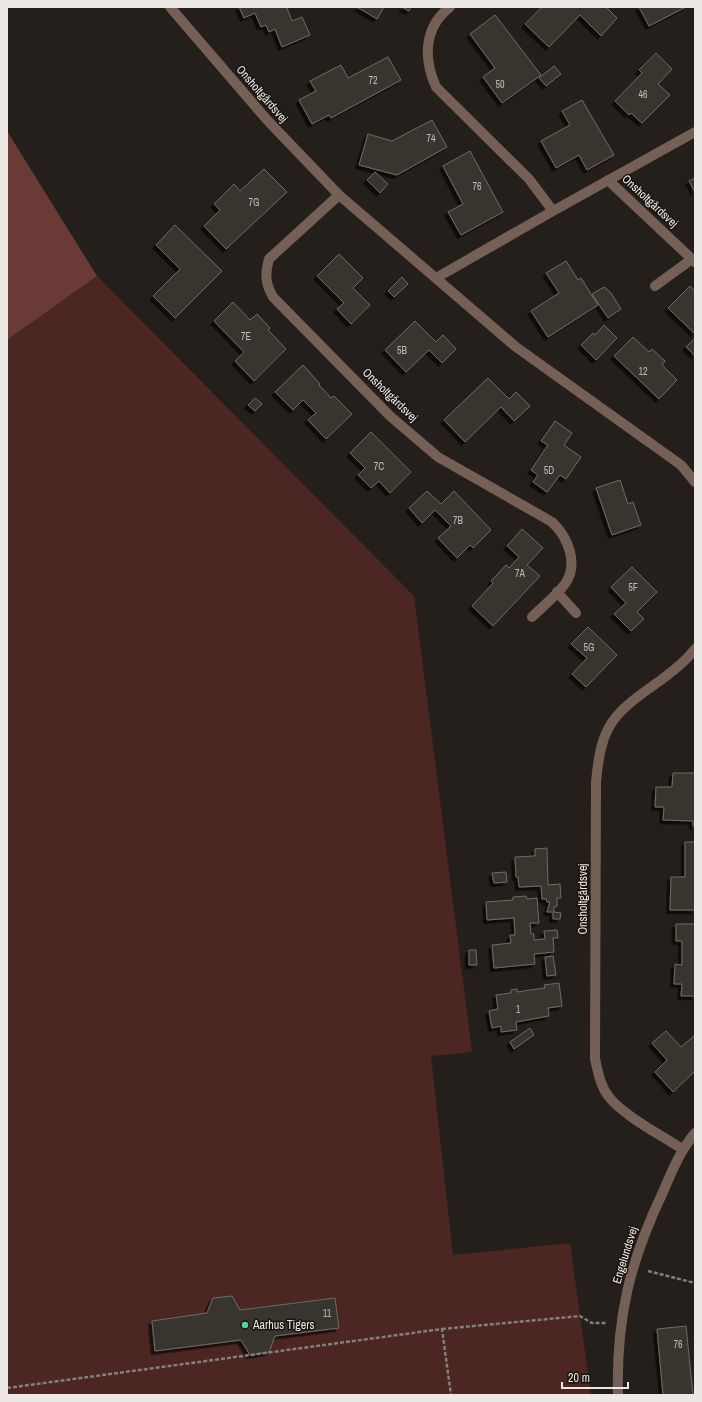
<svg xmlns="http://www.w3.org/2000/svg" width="702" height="1402" viewBox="0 0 702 1402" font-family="'Archivo Narrow',sans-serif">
  <defs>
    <filter id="shadow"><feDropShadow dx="-3.5" dy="3.5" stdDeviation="0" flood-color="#0009"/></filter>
  </defs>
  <rect width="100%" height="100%" fill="#241f1a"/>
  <path fill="#4b2623" d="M97,276L414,596L472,1052L431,1056L453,1255L570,1243L591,1395H7V340Z"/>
  <path fill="#6a3a36" d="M7,131L97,276L7,340Z"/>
  <path fill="#39362f" stroke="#6f6b64" filter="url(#shadow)" d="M239,7H288L287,8L292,21L302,17L310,35L282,47L275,29L269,32L266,25L261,27L255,13L244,18Z
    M357,7H384L377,19Z
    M402,7H411L409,11Z
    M542,7H606L617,18L601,36L580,15L549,47L525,24Z
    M639,7H686L649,26Z
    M495,15L541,75L502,103L483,77L495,68L470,34Z
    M656,53L672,69L658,84L670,95L642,123L631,113L629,115L615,101L642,73L639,70Z
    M388,57L401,80L331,118L329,115L312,124L299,100L316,91L310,81L341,65L348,78Z
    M554,66L561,74L546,86L539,78Z
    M582,100L614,155L587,170L579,155L556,168L541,141L570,125L562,111Z
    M432,120L447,147L397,175L359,165L368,134L392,141Z
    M470,151L503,212L461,235L448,212L463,204L443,166Z
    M264,169L287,192L226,249L204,226L220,210L214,204L234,184L240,191Z
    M375,172L388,184L380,193L367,180Z
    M695,178V192L689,181Z
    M175,225L222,271L175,318L153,296L180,269L156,245Z
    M339,254L363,278L353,288L370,305L351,324L337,309L344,303L317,276Z
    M566,261L578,280L581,278L598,305L548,337L531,311L559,293L546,273Z
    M402,277L408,284L394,297L388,291Z
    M690,286L695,292V334L668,308Z
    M604,287L611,293L621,309L608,318L592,294Z
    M233,302L250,320L257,314L270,328L268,330L286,349L254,381L235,361L244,352L214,321Z
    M415,321L436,342L443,335L456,349L442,363L429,350L406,372L385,350Z
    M604,325L617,338L596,360L581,345L593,333L595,335Z
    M633,337L649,352L652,349L665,361L662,365L677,380L659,399L614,356Z
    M695,338V356L686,347Z
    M303,365L320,384L319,385L331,398L334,396L352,414L326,439L308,420L316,413L303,400L293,410L275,392Z
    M488,378L509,399L516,392L530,406L514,421L501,407L465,442L444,420Z
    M255,398L262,404L255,411L248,405Z
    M555,421L572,433L564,445L581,457L566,479L560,475L547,492L533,482L538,475L531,470L548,445L541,441Z
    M371,432L411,472L390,493L379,481L371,488L358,475L365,468L350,453Z
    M620,480L628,504L633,502L641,525L612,535L596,488Z
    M427,491L441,504L454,491L491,530L473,548L470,545L457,558L438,538L451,526L435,510L422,523L409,508Z
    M522,529L543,548L527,565L540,576L493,626L472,606L493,583L491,581L506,565L509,568L519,557L507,546Z
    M632,567L657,592L637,612L644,619L631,631L614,614L626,603L611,587Z
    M588,627L617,655L586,687L572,674L587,658L571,644Z
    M673,773H695V826H693V821L663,820L664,807H655L656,787H672Z
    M685,842H695V910H670L671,877H685Z
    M547,848L548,885L560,884L561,898H557V906L554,907V912L561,913L560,919H553V912H547L550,902H547L546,899H542L541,886L519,887L518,877H516L515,857L535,856V849Z
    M506,872L507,882L494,883L492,873Z
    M526,896L527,899L537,898L539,923H530L531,934H534V940L545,939L544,931L557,930L558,938H553L554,952L534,954L535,964L494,968L492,945L511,943L510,935H515L514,918L487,920L486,902L513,900V897Z
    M676,924H695V996H681L682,984H674L675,964L682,965V941H676Z
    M469,950H476L477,965H469Z
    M553,956L556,975L547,976L545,957Z
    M559,983L562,1006L548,1008L549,1016L516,1022L517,1030L501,1032V1026L492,1028L489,1011L498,1009L496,995L511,993V990L517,989V992L530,990L545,988L544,985Z
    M530,1028L534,1035L514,1049L510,1042Z
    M666,1031L681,1047L695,1035V1071L673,1092L655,1072L667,1060L652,1043Z
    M232,1296L240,1310L335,1298L339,1328L275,1336L269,1352L250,1355L241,1340L155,1351L152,1321L207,1313L213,1298Z
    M686,1326L693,1395H663L657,1329Z"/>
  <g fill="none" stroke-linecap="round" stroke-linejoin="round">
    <path stroke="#837f7b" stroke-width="2.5" stroke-dasharray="4 2" stroke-linecap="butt" d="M648,1271L695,1283
      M442,1329L580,1316L592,1323H607
      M7,1388L442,1329L451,1395"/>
    <path stroke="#756057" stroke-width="10" d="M170,7L268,121L339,195L516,347L681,465L695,482
      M450,7C424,27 423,58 436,87L529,179L553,211
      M608,180L695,262
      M339,195L269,259C265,274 265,283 273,297L390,416L438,457L552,522C568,537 579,564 565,584C556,596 542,607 532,617
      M436,278L553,211L695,132
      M655,286L692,259
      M557,592L576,613
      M682,1149C661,1135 624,1116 609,1097C600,1086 598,1071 595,1059L596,783C601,723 613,714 661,680C674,670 685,662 695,649
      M618,1395C616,1318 630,1261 663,1192C672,1171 680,1151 695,1133"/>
  </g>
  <circle fill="#54d396" stroke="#1a1511" stroke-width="1.5" cx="245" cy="1325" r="4"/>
  <g text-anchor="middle" stroke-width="3" stroke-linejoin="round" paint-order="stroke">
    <g font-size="10" fill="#bebcb8">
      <text x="373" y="84">72</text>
      <text x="500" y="88">50</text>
      <text x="643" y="98">46</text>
      <text x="431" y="142">74</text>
      <text x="477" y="190">76</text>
      <text x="254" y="206">7G</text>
      <text x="246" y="340">7E</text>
      <text x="402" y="354">5B</text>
      <text x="643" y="375">12</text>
      <text x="379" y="470">7C</text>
      <text x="549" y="474">5D</text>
      <text x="458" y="524">7B</text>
      <text x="520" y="577">7A</text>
      <text x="633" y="591">5F</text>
      <text x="589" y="651">5G</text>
      <text x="518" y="1013">1</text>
      <text x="327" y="1317">11</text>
      <text x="678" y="1348">76</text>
    </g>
    <g font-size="12" fill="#ebe8e5" stroke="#1a1511">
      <text transform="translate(262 94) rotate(49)" y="4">Onsholtgårdsvej</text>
      <text transform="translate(650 201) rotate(43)" y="4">Onsholtgårdsvej</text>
      <text transform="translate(390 395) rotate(44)" y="4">Onsholtgårdsvej</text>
      <text transform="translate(583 899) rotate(-90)" y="4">Onsholtgårdsvej</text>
      <text transform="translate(625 1255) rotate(-73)" y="4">Engelundsvej</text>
    </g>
    <g font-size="12" fill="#ebe8e5" stroke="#1a1511" text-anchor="start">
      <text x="253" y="1329">Aarhus Tigers</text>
    </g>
  </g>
  <rect width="702" height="1402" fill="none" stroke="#ebe8e5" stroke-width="16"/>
  <path d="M562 1382v6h66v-6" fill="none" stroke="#ebe8e5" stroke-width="2"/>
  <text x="568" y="1382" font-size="12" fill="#ebe8e5" stroke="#1a1511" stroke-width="3" paint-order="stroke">20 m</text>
</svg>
